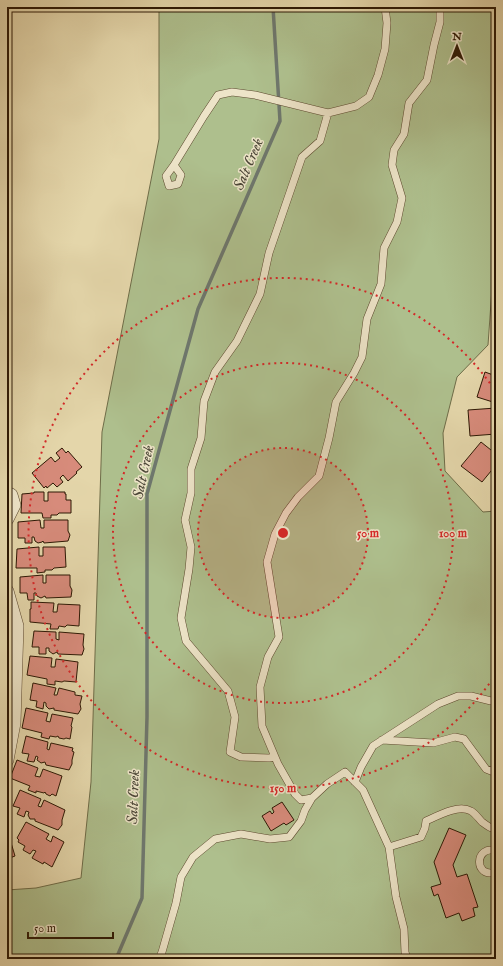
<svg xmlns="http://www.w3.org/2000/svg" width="503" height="966" viewBox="0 0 503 966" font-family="'IM FELL English',serif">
  <rect width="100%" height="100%" fill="#e4d6aa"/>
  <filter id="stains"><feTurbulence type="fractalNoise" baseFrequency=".005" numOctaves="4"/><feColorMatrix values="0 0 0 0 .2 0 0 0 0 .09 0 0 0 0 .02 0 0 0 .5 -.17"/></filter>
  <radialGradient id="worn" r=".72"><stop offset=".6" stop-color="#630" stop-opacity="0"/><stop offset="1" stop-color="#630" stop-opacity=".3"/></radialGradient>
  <path fill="#aebf8d" stroke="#6e6c48" d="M159,7H496V232L488,345L457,377L443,433L445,471L483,512L496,511V959H7V890L36,888L81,878L91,782L102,432L159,139Z"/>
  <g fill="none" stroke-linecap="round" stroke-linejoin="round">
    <path stroke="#6e776d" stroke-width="3.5" d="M116,959L142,898L147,717V494L198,309L280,121L273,7"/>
  </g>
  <path fill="#d78b7b" stroke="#2d1804" d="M485,372L496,376V403L477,397Z
    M496,408V434L470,436L468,410Z
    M481,442L496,454V465L482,482L461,466Z
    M62,448L66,453L68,451L82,467L76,472L77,473L68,481L63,475L60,478L63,482L57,487L53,483L47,488L46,486L44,488L32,473L51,457L55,462L60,458L56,453Z
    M34,492H44V501H48V492H65V494H66V500H71V513H59L57,515H51V518H43L42,513H21L22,494L34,493Z
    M40,520L41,528H44V520H68V531L70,535L68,541L44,543L43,541L42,542L38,543L35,541L34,537H32V543H25V538H18V522Z
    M39,547V556H43V547H65L66,567L54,568L52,570H45V572L37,573V568H16L17,549Z
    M43,575V583H46V575H70V586L72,590L71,597L46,598L45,596L41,598L37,596L36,593H34V600H28L27,593H20V577Z
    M31,602L54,603L53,612H57L58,604L80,605L79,626L67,625L65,627L59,626L58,629H50L51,624L30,622V609H31Z
    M34,631L56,632V639L59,640V632L84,634L83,645L84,649L82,655L58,654L57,652L53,654L49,651V648H46V654H39V647H32Z
    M30,656L52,658L51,667H55L56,659L78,662L76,682L64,681L62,682L55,681V685L47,684V679L27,675Z
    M33,683L56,688L54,695H57L59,688L75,692V695L82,696L80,704L81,709L78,714L54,710V708L49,709L46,706V703L44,702L43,709L36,707L37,701L30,700Z
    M26,708L48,713L46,721L50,722L52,714L73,718L71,726L72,727L70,739L66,738L64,739L59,738L58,736L56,737L50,736L49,739L41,737L42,733L22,728Z
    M26,736L48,742L47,749L49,750L51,743L73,748L72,751L74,752L72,760V764L69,770L46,765L45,762L41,763L37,760L38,757L36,756L34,762L27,761L29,754L22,753Z
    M17,760L38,768L35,776L40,777L43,769L62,776L56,796L52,794L50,796L46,794L45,792L44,793L36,791V793L28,790L30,786L10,778Z
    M20,790L41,799L38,806L41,807L44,800L65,810L62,820V825L58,830L35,821V819H30L28,815L29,812L26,811L24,817L17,814L20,808L13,806Z
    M282,802L294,820L286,825L284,823L271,831L262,816L270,811L272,814L274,812L272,808Z
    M26,822L49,834L46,839L51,842L53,836L64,842L52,867L44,862L43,864L32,858L36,851L33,850L30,854L23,850L25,846L18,842L19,840L17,838Z
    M449,828L466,835L453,865L457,877L467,874L478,907L473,908L475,916L462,921L459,913L446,918L438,894L434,896L431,887L441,884L434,862Z
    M9,836L15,856L7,859V837Z"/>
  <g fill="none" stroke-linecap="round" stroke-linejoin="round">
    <defs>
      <path id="service" d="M174,165L181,175L178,184L169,186L166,176L174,165L204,116L218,95L232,92L255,95L328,113L356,106L369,97L378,75L385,49L387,23L385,7
        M382,740L433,743L455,737L464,739L486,769L496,773
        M275,757L269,758L241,757L230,752L235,717L228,691L186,641L181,618L189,569L191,547L185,520L191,493V469L201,438L204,401L215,372L237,341L260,294L269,253L302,157L320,141L328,113
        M355,782L361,767L373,746L438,704L458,696H471L491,701H496
        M389,847L421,837L425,828L426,821C437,816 458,804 471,811C475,813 479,819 482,822C487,825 490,829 496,829
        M496,851C475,844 473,879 496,872
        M159,959L162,952L176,903L181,877L193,857L215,839L241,834L270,839L289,837L301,821L305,810L312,798
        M407,959L405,952L404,929L396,897L389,847L363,790L345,772L327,784L312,798L301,800L295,794L278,764L262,726L260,687L268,657L279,637L267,562L275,534L286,513L298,497L319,476L329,438L336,402L354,373L362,357L367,319L381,284L384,248L397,222L402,198L392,165L394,150L404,134L409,103L427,80L434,45L440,22V7"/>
      <path id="minor" d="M7,493L11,495L14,505L7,519
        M7,591L17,626L14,723L7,760"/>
    </defs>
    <use href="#service" stroke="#5b482e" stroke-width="8"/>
    <use href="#minor" stroke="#5b482e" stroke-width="14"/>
    <use href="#service" stroke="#ede4c8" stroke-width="7"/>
    <use href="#minor" stroke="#ede4c8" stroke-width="13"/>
  </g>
  <circle cx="283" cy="533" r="85" fill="#d62828" fill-opacity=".12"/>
  <g fill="none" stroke="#d62828" stroke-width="2" stroke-dasharray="2 4">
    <circle cx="283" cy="533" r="85"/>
    <circle cx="283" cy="533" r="170"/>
    <path d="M496 674A255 255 0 1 1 496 392"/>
  </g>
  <g text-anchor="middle" stroke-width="3" stroke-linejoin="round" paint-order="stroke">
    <g font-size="15" font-style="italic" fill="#4d4839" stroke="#ede4c8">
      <text transform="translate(248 164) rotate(-67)" y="5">Salt Creek</text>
      <text transform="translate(143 472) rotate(-78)" y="5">Salt Creek</text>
      <text transform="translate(133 797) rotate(-88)" y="5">Salt Creek</text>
    </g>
  </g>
  <circle cx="283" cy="533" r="6" fill="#d62828" stroke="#ede4c8" stroke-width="2"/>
  <g font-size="12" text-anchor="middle" font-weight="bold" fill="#d62828" stroke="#ede4c8" stroke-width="3" stroke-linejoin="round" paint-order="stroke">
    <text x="368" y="537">50 m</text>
    <text x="453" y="537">100 m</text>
    <text x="283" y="792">150 m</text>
  </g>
  <rect width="503" height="966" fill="none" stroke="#e4d6aa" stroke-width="24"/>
  <rect x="8" y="8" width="487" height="950" fill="none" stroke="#2d1804" stroke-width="2"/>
  <rect x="12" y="12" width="479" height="942" fill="none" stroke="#2d1804"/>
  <g transform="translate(457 46)" stroke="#ede4c8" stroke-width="3" paint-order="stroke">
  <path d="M0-3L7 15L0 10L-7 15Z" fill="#2d1804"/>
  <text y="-6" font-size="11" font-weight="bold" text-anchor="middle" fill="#2d1804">N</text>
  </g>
  <path d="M28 932v6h85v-6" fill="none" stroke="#2d1804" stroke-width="2"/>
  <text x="34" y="932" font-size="12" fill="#2d1804" stroke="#ede4c8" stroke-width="3" paint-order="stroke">50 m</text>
  <rect width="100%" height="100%" filter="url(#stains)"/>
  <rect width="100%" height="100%" fill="url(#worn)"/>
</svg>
